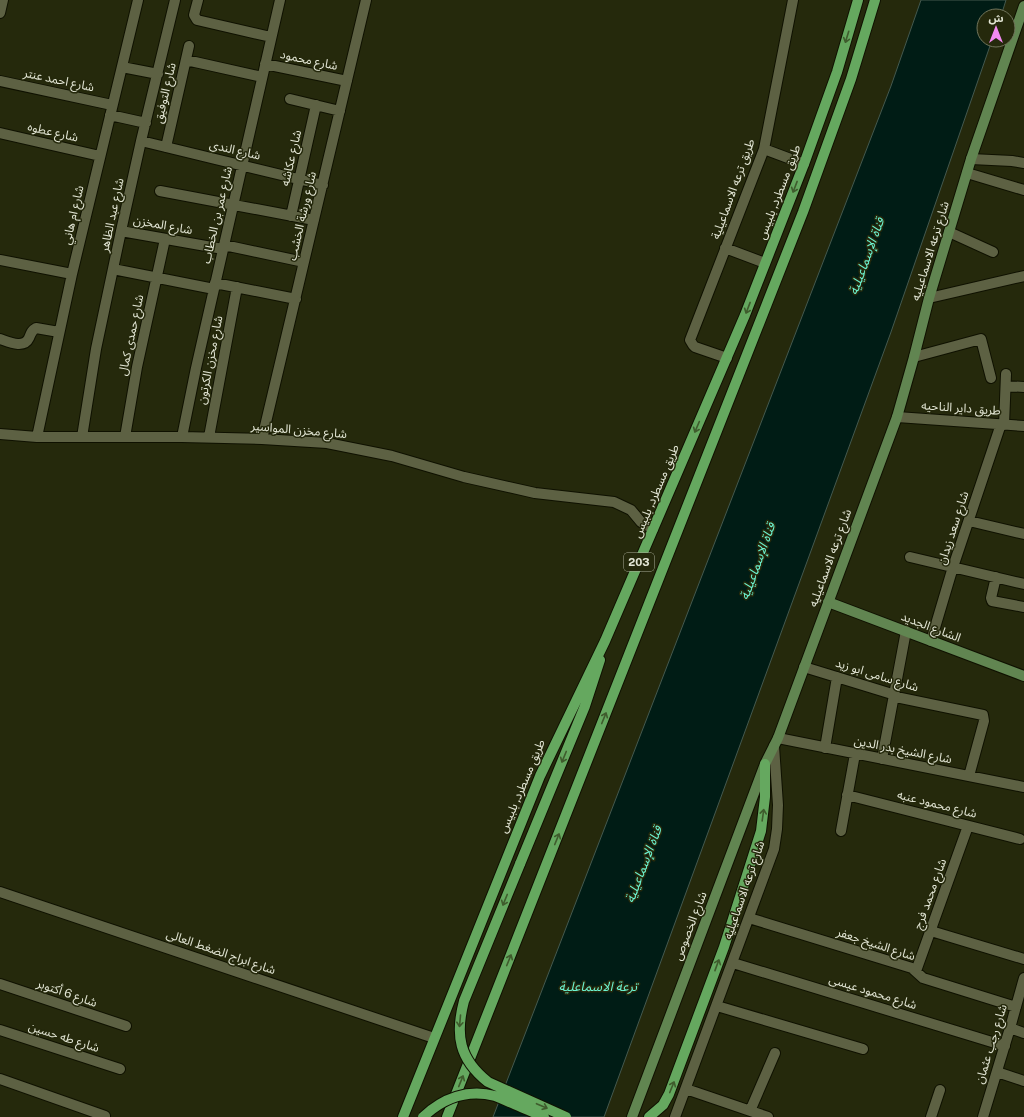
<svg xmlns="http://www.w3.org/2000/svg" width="1024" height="1117" viewBox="0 0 1024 1117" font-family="'Public Sans','Noto Sans Arabic',sans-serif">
  <rect width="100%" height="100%" fill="#25290c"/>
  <path fill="#001c15" stroke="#44594f" d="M921,0H1006L1001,16H984V40H992L891,332L604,1117H493L891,86Z"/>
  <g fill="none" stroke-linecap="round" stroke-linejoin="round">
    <defs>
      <path id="street" d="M198,0L194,15L197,20L271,37
        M0,13L3,0
        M186,60L262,77
        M265,64L347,81
        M122,67L158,74
        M0,81L112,105
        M290,99L340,111
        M110,115L146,123
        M0,133L100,156
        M141,141L323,185
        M166,147L189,46
        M764,149L804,164
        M971,159L1012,161L1024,163
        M967,173L1024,190
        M160,191L314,220
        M291,216L316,105
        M121,231L223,249
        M949,232L993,252
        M224,245L304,262
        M725,248L765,263
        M0,260L72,274
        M113,269L214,289
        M215,283L296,299
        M929,298L1024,276
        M0,339C9,342 24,349 29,338C31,333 32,330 36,328L59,332
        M914,357L981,339L991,378
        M727,358L695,347L693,345L690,340L764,149L793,0
        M1006,386L1024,387
        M897,417L1024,426
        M1004,425L1006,374
        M0,434L37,437H182L262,439L327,443L392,456L464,477L535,493L614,502L631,510L641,522L653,529
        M37,437L72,274L138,0
        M82,437L96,349L121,231L141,141L175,0
        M125,437L137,367L165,239
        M182,437L196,368L280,0
        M209,437L237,287
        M262,439L366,0
        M969,521L1024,534
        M910,557L1024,584
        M996,577L991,598L992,601L1024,607
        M931,641L953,567L1001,424
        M804,667L892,694L896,697L983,715L984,721L969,776
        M778,738L1024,787
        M825,748L837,677
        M882,759L906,631
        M847,795L1020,839
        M841,831L855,754
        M0,892L434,1038
        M749,918L912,968L923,978L1016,1007
        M931,931L1024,959
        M733,963L1005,1046
        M916,971L968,826
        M0,984L126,1026
        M717,1006L863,1049
        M1010,1028L1024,1033
        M0,1030L120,1069
        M997,1072L1024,1081
        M0,1079L105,1116
        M686,1089L768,1117
        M750,1111L775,1053
        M675,1117L774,849L777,829L778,805L774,746
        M931,1117L940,1090
        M983,1117L1010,1028L1024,978"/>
      <path id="secondary" d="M828,602L1024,676
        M632,1117L765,764L778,738L897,417L914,357L929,298L971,159L1024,6"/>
      <path id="primary" d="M520,864L585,706L600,660
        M403,1117L540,776L605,641L745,315L804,164L837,72L858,0
        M447,1117L803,212L851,79L875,0
        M649,1117L663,1105L669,1094L724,947L761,831L765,797V764"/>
    </defs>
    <use href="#street" stroke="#0f1100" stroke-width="12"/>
    <use href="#secondary" stroke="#0f1100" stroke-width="12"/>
    <use href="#primary" stroke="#0f1100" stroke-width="12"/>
    <use href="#street" stroke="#5d6143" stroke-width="10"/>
    <use href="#secondary" stroke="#618551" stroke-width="10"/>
    <use href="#primary" stroke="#65a85f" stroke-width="10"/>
    <defs>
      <path id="primary-bridge" d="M520,864L464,1001C455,1035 459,1059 488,1082L566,1117
        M423,1117C443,1098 468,1089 495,1096C501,1098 507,1101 512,1103C523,1108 533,1112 544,1117"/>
    </defs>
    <use href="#primary-bridge" stroke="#0f1100" stroke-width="12" stroke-linecap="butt"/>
    <use href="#primary-bridge" stroke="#65a85f" stroke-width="10"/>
  </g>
  <defs><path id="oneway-shaft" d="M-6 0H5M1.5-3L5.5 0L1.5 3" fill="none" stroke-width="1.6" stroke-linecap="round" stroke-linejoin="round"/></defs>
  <g stroke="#3f5c2d">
    <use href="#oneway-shaft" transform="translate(847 37) rotate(107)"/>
    <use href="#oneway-shaft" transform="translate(795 187) rotate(111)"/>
    <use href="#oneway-shaft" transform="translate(748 308) rotate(111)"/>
    <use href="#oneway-shaft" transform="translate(697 427) rotate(113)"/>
    <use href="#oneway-shaft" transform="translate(604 718) rotate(-68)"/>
    <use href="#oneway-shaft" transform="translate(564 757) rotate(112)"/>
    <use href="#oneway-shaft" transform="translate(763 815) rotate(-82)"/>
    <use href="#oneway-shaft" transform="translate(557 839) rotate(-68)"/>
    <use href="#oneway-shaft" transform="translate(505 900) rotate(112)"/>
    <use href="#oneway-shaft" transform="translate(509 960) rotate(-68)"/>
    <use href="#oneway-shaft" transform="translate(717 965) rotate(-70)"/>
    <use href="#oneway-shaft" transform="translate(460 1021) rotate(95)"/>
    <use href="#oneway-shaft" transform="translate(461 1081) rotate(-68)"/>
    <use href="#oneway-shaft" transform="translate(672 1087) rotate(-68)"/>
    <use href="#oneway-shaft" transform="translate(542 1106) rotate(23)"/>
  </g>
  <g text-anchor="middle" stroke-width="3" stroke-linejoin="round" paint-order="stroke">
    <rect fill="#25290c" stroke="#aaad99" stroke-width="1" x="624" y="553" width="30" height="18" rx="3"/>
    <g font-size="11" font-weight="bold" fill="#e3e6d5">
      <text x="639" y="566">203</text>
    </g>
    <g font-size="12" fill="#e3e6d5" stroke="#25290c">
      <text transform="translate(309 60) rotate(12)" y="4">شارع محمود</text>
      <text transform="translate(59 80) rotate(12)" y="4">شارع احمد عنتر</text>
      <text transform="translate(165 93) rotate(-77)" y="4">شارع التوفيق</text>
      <text transform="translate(53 132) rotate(13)" y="4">شارع عطوه</text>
      <text transform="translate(235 150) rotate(13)" y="4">شارع الندى</text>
      <text transform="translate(291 158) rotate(-77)" y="4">شارع عكاشه</text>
      <text transform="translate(733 189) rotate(-70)" y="4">طريق ترعه الاسماعيلية</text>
      <text transform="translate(779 192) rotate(-69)" y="4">طريق مسطرد, بلبيس</text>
      <text transform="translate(73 215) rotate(-77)" y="4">شارع ام هاني</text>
      <text transform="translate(112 215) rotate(-78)" y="4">شارع عبد الظاهر</text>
      <text transform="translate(217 215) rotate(-77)" y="4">شارع عمر بن الخطاب</text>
      <text transform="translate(302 216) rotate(-77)" y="4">شارع ورشة الخشب</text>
      <text transform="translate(163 225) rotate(10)" y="4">شارع المخزن</text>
      <text transform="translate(930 251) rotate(-73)" y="4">شارع ترعه الاسماعيليه</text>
      <text transform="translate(131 335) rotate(-78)" y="4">شارع حمدى كمال</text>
      <text transform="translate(210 360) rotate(-79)" y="4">شارع مخزن الكرتون</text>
      <text transform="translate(961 408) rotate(4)" y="4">طريق داير الناحيه</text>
      <text transform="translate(299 430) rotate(5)" y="4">شارع مخزن المواسير</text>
      <text transform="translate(656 491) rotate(-67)" y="4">طريق مسطرد, بلبيس</text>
      <text transform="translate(953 528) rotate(-72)" y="4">شارع سعد زيدان</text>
      <text transform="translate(830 558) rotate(-70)" y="4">شارع ترعه الاسماعيليه</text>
      <text transform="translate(931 627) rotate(21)" y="4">الشارع الجديد</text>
      <text transform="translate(877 675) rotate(17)" y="4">شارع سامى ابو زيد</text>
      <text transform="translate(903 750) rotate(11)" y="4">شارع الشيخ بدر الدين</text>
      <text transform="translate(522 786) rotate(-67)" y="4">طريق مسطرد, بلبيس</text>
      <text transform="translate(937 804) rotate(14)" y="4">شارع محمود عنبه</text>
      <text transform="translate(744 890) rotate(-71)" y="4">شارع ترعه الاسماعيليه</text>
      <text transform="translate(930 894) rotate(-70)" y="4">شارع محمد فرج</text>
      <text transform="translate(690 926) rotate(-69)" y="4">شارع الخصوص</text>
      <text transform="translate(876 944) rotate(18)" y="4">شارع الشيخ جعفر</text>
      <text transform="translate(221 952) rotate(19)" y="4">شارع ابراج الضغط العالى</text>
      <text transform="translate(873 992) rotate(17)" y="4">شارع محمود عيسى</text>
      <text transform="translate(67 993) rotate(19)" y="4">شارع 6 أكتوبر</text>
      <text transform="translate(64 1037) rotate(18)" y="4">شارع طه حسين</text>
      <text transform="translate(991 1044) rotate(-73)" y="4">شارع رجب عثمان</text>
    </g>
    <g font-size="13" font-style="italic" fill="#6cf4d2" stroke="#25290c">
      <text transform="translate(866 256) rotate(-70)" y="5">قناة الإسماعيلية</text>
      <text transform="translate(757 561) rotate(-70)" y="5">قناة الإسماعيلية</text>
      <text transform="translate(643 864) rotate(-69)" y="5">قناة الإسماعيلية</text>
      <text x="598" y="991">ترعة الاسماعلية</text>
    </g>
  </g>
  <g transform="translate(996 28)"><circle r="19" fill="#25290c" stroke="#71755c"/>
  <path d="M0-3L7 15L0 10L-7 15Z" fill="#f38af1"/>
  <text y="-6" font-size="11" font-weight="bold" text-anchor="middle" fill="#e3e6d5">ش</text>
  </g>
</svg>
